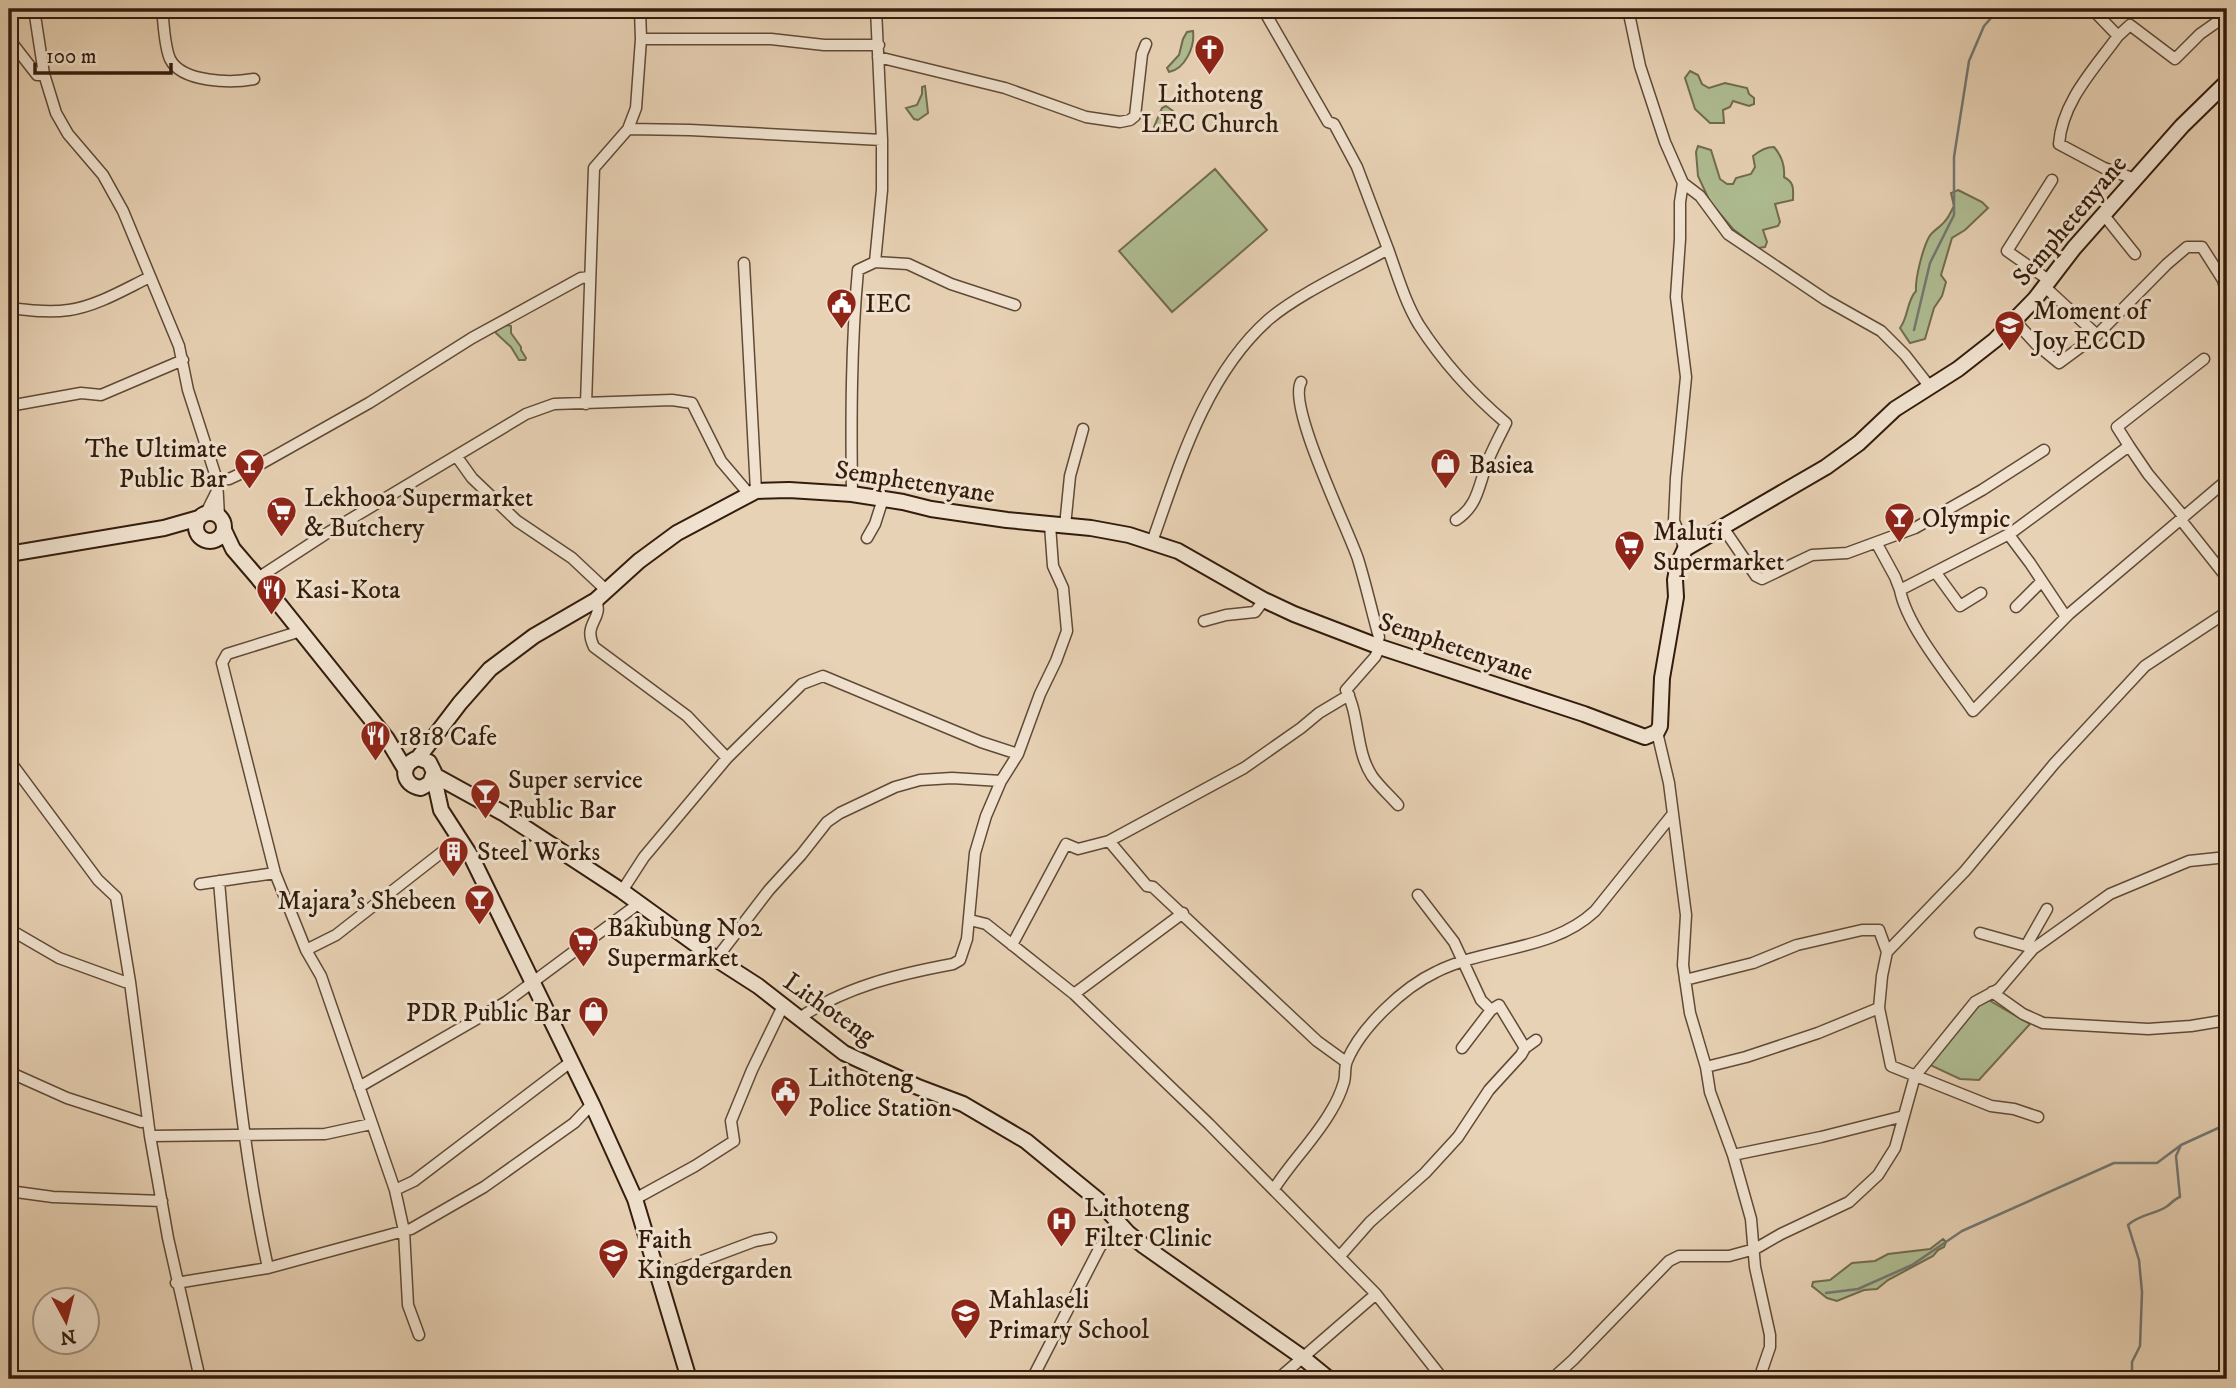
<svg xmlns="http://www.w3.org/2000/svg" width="2236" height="1388" viewBox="0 0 2236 1388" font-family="'IM FELL DW Pica',serif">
  <rect width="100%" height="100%" fill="#e8d2b5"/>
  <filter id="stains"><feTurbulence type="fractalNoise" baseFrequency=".00286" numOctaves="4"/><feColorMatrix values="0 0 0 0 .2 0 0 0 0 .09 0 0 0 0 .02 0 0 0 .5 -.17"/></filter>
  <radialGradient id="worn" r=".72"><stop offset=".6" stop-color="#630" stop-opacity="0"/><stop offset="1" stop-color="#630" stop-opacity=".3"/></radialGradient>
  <path fill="#afbd92" stroke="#716c4f" stroke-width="2" d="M1193,31C1195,47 1185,69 1169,72L1167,68L1179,55L1183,39L1187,32Z
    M1690,71L1698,75L1702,84L1709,88L1725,83L1747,88L1749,94L1754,98V104L1749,106L1733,101L1730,107L1723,110L1724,123H1710L1695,109L1685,78Z
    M925,86L928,113L918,120L914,119L906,108L917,105L922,94V87Z
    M1166,106L1173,111V120L1170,122L1172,125L1167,129L1156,131L1154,127L1162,108Z
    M1698,146L1711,150L1720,179L1727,184H1733L1736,178L1751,174L1755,167L1753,156C1759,151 1767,147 1774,147C1781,155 1785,166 1784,177C1795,183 1793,189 1793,200L1775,204L1780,222L1778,226L1763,230L1767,242L1765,247L1758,248L1733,229L1710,202L1698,176L1696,152Z
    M1215,169L1267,230L1172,312L1119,251Z
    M1958,190L1982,202L1988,208L1965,230L1952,238L1941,275L1946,282L1942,296L1934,308L1925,339L1910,343L1900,328C1909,316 1906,302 1916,291C1915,278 1923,248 1929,237C1933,230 1941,227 1945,221C1949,217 1951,211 1954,206L1951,193Z
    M507,325L511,326V333L521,347V350L526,358L525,360H519L511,347L496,333V329Z
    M1985,998L2030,1024L1979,1080L1960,1079L1930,1065Z
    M1943,1239L1946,1242L1944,1247L1938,1250L1933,1256L1888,1280L1877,1289L1864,1290L1837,1301L1827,1298L1812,1286L1813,1282L1830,1280L1852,1263L1875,1261L1888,1254L1930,1249Z"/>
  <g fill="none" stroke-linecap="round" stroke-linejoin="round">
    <path stroke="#727874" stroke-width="2.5" d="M1914,330L1930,263L1954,215V157L1969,61L1984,26L1999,9
      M1826,1293L1858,1289L1912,1265L1962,1231L2114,1163H2157L2181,1145
      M2222,1362L2227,1326
      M2132,1379V1362L2140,1346L2142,1292L2139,1260L2128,1225C2140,1214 2153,1215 2166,1207C2171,1204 2174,1199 2180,1197L2176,1156L2181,1145L2227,1124"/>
    <defs>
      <path id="street" d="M34,9L44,74L56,113L68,134L103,175L123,211L179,346L188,390L217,480L219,516
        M162,9C164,24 164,45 170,59C182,83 232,83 254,79
        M1628,9L1640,66L1665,142L1683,183L1680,202V239L1676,297L1686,377L1676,478L1674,521L1685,549
        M2092,9L2118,36L2130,25L2175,59L2200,34L2227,15
        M2118,36C2094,69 2062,102 2059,144L2104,168L2135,179
        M9,39L37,75L44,74
        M641,39H771L824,45H879
        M878,57L1005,88L1086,117L1120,122L1130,120L1135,116L1142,54L1146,44
        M628,129L690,130L882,140
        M1683,183L1700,196L1728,234L1826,300L1881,331L1905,355L1930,387
        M2103,214L2135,254
        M1388,249C1397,274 1405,302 1419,325C1443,362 1473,395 1506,423C1499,438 1490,453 1485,469C1478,490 1476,507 1456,520
        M875,262L908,264L951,284L1015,305
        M744,263L756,491
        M2050,281L2007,251L2052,180
        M2045,287L2097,335
        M9,308C29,310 48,313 69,310C97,306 125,289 150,277
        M2015,321L2037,345L2059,363L2097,335L2167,264L2187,247H2202L2223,280L2227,296
        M1301,382C1287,406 1348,529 1358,559C1366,585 1372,612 1379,637L1376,645
        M586,404L594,168L628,129L636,108L641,39L640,9
        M9,406L81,393L101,395L183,360
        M2129,446L2148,474L2184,517
        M457,457L472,478L517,521L572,558L606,590
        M217,480L229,479L257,466L369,403L472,338L581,278L589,277
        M852,494C851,419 851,345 858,270L875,262L882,190V140L876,9
        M206,513L217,491
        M2181,520L2227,578
        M1065,526L1070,476L1083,429
        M1722,526L1756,576L1762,579L1812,555L1847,553L1915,528L1982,490L2044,450
        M2009,535L2030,563L2066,617
        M867,538L875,524L883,499
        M1152,542C1179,466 1205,376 1268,320C1298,294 1353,269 1388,249L1357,167L1334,124L1328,122L1263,9
        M1877,544L1895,577L1900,590L2011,533L2129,446L2117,427L2204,359
        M1936,573L1960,606L1981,593
        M258,578L324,535L526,414L554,404L672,400L692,403L721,461L749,494
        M1900,590C1907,627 1951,679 1973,711L2069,614L2227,480
        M596,600C604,620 582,623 594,647L687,716L727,758L644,857L622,891
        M2016,607L2042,581
        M1204,621L1226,615L1255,612L1264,600
        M301,631L227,654L222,663L275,873L306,950L321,976L395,1190L404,1231L408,1305L419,1335
        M1380,647L1375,657L1346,690C1360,716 1355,750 1372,776C1379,786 1390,796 1398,805
        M1657,732L1669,783L1686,915L1683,965L1690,1013L1706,1067L1710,1092L1733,1155L1751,1219L1755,1267L1770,1335V1347L1759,1379
        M727,758L802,684L823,676L981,742L1018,754
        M9,760L98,880L116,897L130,982L150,1136L168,1238L200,1379
        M1109,841L1244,768L1301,728L1319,713L1349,695
        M219,881C230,1011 240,1140 268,1268
        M200,884L275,873
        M1418,895L1454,942L1481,1000L1491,1010
        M970,920L986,924L1074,994L1209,1124L1376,1294L1443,1379
        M9,929L59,958L125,982H130
        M1980,933L2026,946
        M1012,945L1066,844L1078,849L1109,841L1147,886L1153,887L1317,1041L1346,1062
        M2033,949L2026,946L2047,909
        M306,950L336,935L460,838
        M716,959L769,890L801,855L827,822L840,813L895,787L920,780L952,778L1001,781
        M1685,980L1753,963L1797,945L1862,930H1879L1887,952
        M1992,992L2023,1014L2043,1023L2148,1029L2191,1026L2227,1020
        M1074,994L1183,913
        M798,1019C844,987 899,974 953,964L960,960L967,939L975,853L986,816L1001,781L1018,754L1040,694L1056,661L1067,631L1063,588L1053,566L1050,525
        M1462,1048L1491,1010L1499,1005L1525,1048
        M1706,1067L1746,1057L1818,1033L1879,1008
        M9,1072L67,1098L141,1122L148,1121
        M359,1087L506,1002L638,904
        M2038,1117L2014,1109L1991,1106L1891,1066L1879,1008L1882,976L1887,952L1965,871L2054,764L2145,666L2227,612
        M150,1136L325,1134L371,1124
        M1733,1155L1821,1137L1904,1116
        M1274,1189C1291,1162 1315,1139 1331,1111C1336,1103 1341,1092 1344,1082C1346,1075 1344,1068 1347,1061C1361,1027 1404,987 1436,972C1488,946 1551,952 1595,911L1672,815
        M395,1190L414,1181L572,1061
        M9,1191L53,1197L162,1201
        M635,1199L695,1166L734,1141L731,1121L752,1070L783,1006
        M1340,1256L1370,1222L1425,1173L1458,1137L1489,1090L1521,1055L1525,1048L1536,1040
        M659,1277L755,1241L771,1238
        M176,1283L268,1268L411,1229L484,1187L522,1160L574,1123L592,1104
        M1032,1379L1100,1247L1120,1224
        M1278,1379L1376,1294
        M1552,1379L1573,1360L1669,1261L1679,1256H1729L1755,1249L1781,1234L1849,1202L1878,1175L1895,1148L1915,1076L1975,1002L1999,989L2033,949L2110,894L2189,861L2227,857"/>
      <path id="secondary" d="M196 527a14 14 0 1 1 28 0a14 14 0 1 1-28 0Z
        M224,530L233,549L258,578L387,739L405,769
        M9,554L164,528L199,518
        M418,758L429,762L434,772L430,783L421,788C402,785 399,765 418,758L460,703L490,669L534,636L596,600L639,561L677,533L756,491L789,490L852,494L903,502L931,509L1007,520L1091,528L1129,535L1178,551L1264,600L1294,614L1380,647L1584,714L1645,737L1657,732L1660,726L1662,678L1676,597L1675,580L1678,564L1685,549L1826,467L1859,443L1895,409L1958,369L1995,340L2035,299L2074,248L2182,126L2227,82
        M434,775L503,813L622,891L716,959L758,986L844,1053L918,1087L963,1104L1026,1141L1098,1200L1128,1233L1144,1246L1302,1357L1329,1379
        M434,778L441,810L472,858L592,1104L635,1199L689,1379"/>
    </defs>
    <use href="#street" stroke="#604a36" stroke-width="13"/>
    <use href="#secondary" stroke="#331c0c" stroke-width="18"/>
    <use href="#street" stroke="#f0e2cf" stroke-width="10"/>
    <use href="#secondary" stroke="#f0e2cf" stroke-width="14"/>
  </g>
  <defs>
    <symbol id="church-pin" viewBox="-11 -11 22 30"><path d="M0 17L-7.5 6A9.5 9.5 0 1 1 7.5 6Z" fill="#8f2418" stroke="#f0e2cf"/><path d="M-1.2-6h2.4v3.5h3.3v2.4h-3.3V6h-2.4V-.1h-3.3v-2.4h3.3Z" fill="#fff"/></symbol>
    <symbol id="civic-pin" viewBox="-11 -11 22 30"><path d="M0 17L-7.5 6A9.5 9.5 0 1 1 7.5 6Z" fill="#8f2418" stroke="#f0e2cf"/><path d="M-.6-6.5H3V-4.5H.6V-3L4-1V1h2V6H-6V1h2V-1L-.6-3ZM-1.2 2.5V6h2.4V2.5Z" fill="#fff"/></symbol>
    <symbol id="school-pin" viewBox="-11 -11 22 30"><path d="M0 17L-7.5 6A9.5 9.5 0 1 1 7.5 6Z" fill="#8f2418" stroke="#f0e2cf"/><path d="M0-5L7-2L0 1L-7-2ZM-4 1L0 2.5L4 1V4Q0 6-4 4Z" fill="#fff"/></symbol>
    <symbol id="bar-pin" viewBox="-11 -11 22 30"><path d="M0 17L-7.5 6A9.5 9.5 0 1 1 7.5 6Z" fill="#8f2418" stroke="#f0e2cf"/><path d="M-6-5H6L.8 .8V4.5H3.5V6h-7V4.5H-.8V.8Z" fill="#fff"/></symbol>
    <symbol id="shop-pin" viewBox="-11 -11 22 30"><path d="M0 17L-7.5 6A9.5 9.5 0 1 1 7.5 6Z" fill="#8f2418" stroke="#f0e2cf"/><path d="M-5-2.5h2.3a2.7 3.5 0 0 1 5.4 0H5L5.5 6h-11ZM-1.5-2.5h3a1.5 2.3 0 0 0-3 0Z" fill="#fff"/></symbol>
    <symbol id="supermarket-pin" viewBox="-11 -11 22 30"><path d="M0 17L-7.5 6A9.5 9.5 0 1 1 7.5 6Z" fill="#8f2418" stroke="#f0e2cf"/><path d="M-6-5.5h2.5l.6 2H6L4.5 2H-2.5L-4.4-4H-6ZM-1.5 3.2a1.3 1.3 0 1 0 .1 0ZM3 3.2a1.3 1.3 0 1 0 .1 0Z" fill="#fff"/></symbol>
    <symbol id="restaurant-pin" viewBox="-11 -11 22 30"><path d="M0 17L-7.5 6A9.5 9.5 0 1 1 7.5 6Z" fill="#8f2418" stroke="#f0e2cf"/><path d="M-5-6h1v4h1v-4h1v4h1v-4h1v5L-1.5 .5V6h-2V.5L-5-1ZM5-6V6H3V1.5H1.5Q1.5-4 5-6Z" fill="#fff"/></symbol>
    <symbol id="building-pin" viewBox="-11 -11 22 30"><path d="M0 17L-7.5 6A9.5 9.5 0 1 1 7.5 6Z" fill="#8f2418" stroke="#f0e2cf"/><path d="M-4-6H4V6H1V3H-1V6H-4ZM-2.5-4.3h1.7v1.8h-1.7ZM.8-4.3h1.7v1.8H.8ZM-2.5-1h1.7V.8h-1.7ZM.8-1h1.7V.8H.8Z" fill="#fff"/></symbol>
    <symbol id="hospital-pin" viewBox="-11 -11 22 30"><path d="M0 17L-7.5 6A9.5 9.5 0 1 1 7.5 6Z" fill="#8f2418" stroke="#f0e2cf"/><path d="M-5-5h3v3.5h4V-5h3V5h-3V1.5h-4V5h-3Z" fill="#fff"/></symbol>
  </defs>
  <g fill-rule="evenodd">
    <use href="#church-pin" x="1192" y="32" width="35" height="47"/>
    <use href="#civic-pin" x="824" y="286" width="35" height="47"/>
    <use href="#school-pin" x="1992" y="308" width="35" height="47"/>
    <use href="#bar-pin" x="232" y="446" width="35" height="47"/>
    <use href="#shop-pin" x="1428" y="446" width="35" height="47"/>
    <use href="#supermarket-pin" x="264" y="494" width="35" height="47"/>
    <use href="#bar-pin" x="1882" y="500" width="35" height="47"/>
    <use href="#supermarket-pin" x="1612" y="528" width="35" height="47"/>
    <use href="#restaurant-pin" x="254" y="572" width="35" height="47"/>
    <use href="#restaurant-pin" x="358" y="718" width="35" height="47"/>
    <use href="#bar-pin" x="468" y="776" width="35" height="47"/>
    <use href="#building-pin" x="436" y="834" width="35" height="47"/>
    <use href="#bar-pin" x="462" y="882" width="35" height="47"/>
    <use href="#supermarket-pin" x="566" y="924" width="35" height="47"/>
    <use href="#shop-pin" x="576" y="994" width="35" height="47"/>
    <use href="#civic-pin" x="768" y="1074" width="35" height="47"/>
    <use href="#hospital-pin" x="1044" y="1204" width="35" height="47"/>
    <use href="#school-pin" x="596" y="1236" width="35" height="47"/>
    <use href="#school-pin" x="948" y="1296" width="35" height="47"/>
  </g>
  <g text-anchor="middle" stroke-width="6" stroke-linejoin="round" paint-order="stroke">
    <g font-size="26" fill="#331c0c" stroke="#f0e2cf" text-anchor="start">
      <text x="1210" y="102" text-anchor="middle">Lithoteng<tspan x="1210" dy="30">LEC Church</tspan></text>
      <text x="865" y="312">IEC</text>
      <text x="2033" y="319">Moment of<tspan x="2033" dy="30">Joy ECCD</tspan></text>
      <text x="227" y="457" text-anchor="end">The Ultimate<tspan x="227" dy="30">Public Bar</tspan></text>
      <text x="1469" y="473">Basiea</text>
      <text x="304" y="506">Lekhooa Supermarket<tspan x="304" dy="30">&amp; Butchery</tspan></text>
      <text x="1922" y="527">Olympic</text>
      <text x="1653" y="540">Maluti<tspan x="1653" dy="30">Supermarket</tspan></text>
      <text x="295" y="598">Kasi-Kota</text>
      <text x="399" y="745">1818 Cafe</text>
      <text x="508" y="788">Super service<tspan x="508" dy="30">Public Bar</tspan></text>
      <text x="477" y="860">Steel Works</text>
      <text x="456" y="909" text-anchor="end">Majara's Shebeen</text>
      <text x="607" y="936">Bakubung No2<tspan x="607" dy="30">Supermarket</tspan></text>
      <text x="571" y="1021" text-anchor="end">PDR Public Bar</text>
      <text x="808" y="1086">Lithoteng<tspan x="808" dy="30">Police Station</tspan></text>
      <text x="1084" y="1216">Lithoteng<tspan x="1084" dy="30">Filter Clinic</tspan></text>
      <text x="637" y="1248">Faith<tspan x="637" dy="30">Kingdergarden</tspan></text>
      <text x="988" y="1308">Mahlaseli<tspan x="988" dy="30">Primary School</tspan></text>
    </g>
    <g font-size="26" fill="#331c0c" stroke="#f0e2cf">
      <text transform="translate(2069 220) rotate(-50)" y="9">Semphetenyane</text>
      <text transform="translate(915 481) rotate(9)" y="9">Semphetenyane</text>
      <text transform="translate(1456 646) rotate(19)" y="9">Semphetenyane</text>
      <text transform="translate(830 1008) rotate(35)" y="9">Lithoteng</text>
    </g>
  </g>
  <rect width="2236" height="1388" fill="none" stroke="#e8d2b5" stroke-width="35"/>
  <rect x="10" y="10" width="2215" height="1367" fill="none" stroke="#331c0c" stroke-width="3.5"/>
  <rect x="18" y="18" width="2201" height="1353" fill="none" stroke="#331c0c" stroke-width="2"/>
  <g transform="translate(66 1321) rotate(173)"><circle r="33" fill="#f0e2cf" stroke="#a49381" stroke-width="2"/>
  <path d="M0-5L12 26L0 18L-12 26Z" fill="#8f2418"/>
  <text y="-10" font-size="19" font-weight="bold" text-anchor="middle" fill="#331c0c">N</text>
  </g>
  <path d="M35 63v10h136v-10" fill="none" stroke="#331c0c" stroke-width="3.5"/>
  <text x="46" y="63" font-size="21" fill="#331c0c" stroke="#f0e2cf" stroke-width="5" paint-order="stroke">100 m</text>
  <rect width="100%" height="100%" filter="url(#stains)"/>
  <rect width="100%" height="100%" fill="url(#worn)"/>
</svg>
